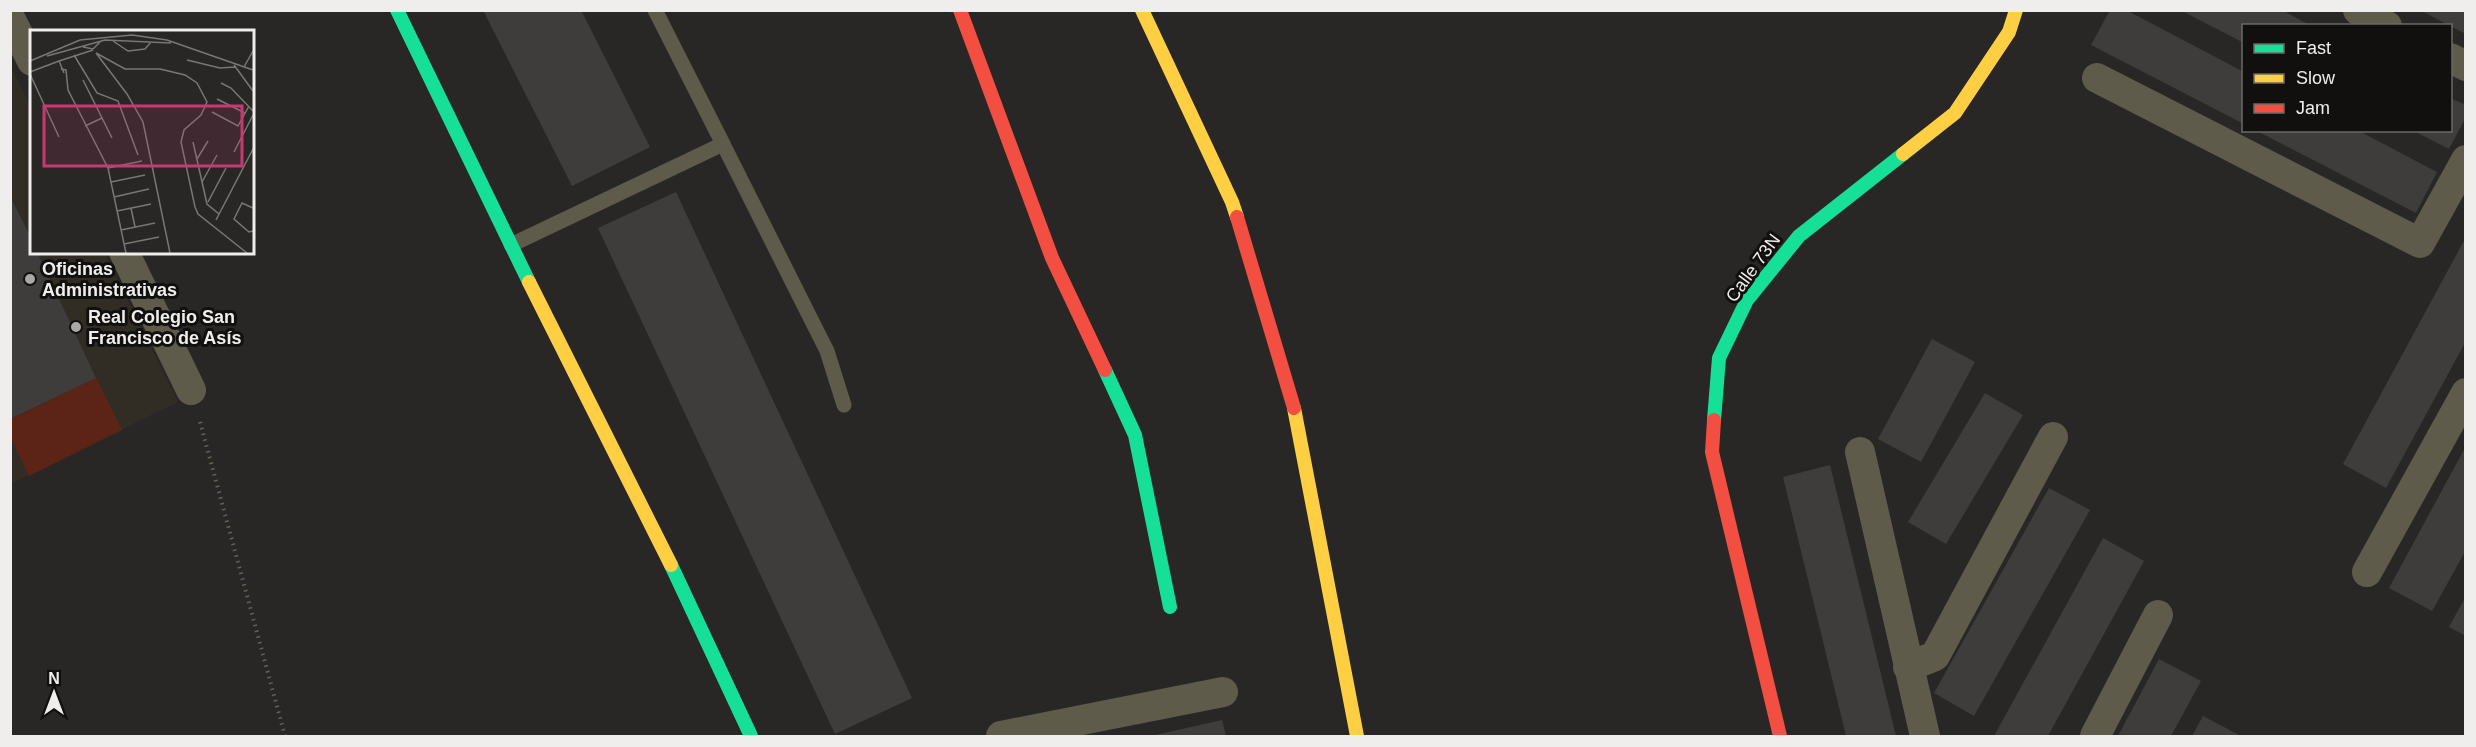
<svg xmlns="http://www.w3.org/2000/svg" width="2476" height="747" font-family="Arial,sans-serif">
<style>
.built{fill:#312c24}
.green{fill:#5c2417}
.building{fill:#3e3d3c}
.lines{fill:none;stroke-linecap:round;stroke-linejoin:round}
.path{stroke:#636155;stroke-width:4;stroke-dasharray:1.5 4.5;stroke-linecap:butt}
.lane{stroke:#5e5b4b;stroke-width:15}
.street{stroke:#5e5b4b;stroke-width:30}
.fast{stroke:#16e098;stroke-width:14}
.slow{stroke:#ffcf43;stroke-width:14}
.jam{stroke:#f24e42;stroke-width:14}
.poi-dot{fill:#a9a8a6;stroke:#11100f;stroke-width:2}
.labels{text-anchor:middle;stroke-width:6;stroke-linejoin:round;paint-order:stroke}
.street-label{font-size:18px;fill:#efeeec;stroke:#11100f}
.poi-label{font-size:18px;font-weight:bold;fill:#efeeec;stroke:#11100f;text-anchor:start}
.inset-road{fill:none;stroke:#787775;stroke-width:1.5}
.view{fill:#c93871;fill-opacity:0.15;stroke:#c93871;stroke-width:3}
.inset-edge{fill:none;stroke:#efeeec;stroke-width:3}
</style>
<rect width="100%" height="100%" fill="#282725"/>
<path class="built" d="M10,65L31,107L32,252H104L178,402L11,484Z"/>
<path class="green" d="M96,378L122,430L29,476L11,438V419Z"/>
<path class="building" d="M483,10H581L650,147L572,186Z
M2110,10H2126L2244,72V124L2091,45Z
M2180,10H2282L2311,26H2244V43Z
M2420,10H2466V34L2450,26Z
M2450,98L2466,105V117L2449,149L2412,130H2450Z
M2255,130H2357L2437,172L2416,213Z
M676,192L912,698L835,734L598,228Z
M10,196L32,240V252H37L96,378L10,419Z
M2466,237V341L2386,488L2343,464Z
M1932,339L1975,362L1921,462L1878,439Z
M1985,393L2023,415L1946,544L1908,522Z
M2466,446V550L2432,611L2389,588Z
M1830,465L1896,736H1846L1783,477Z
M2049,488L2090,510L1974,716L1934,693Z
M2103,538L2144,561L2048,736H1994Z
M2466,596V636L2449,627Z
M2159,659L2201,681L2171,736H2118Z
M2203,716L2241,736H2192Z
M1222,720L1226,736H1151Z"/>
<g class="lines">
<path class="path" d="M200,422L285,736"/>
<path class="lane" d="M655,10L723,144
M511,245L723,144L827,351L844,405"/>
<path class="street" d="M2358,10L2387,26
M10,18L32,61
M2450,58L2466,66
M2097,78L2420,243L2466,160
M124,252L191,390
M1860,452L1925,736
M2367,572L2466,393
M1908,667L1935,656L2053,437
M1001,736L1223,692
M2095,736L2158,615"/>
<path class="fast" d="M397,10L529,282
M1105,370L1135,435L1170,607
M1714,420L1719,358L1747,300L1799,236L1903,154
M671,565L751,736"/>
<path class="slow" d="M1142,10L1232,202L1237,217
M1903,154L1955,113L2009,32L2016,10
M529,282L671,565
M1294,408L1357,736"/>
<path class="jam" d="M960,10L1052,258L1105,370
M1237,217L1294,408
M1714,420L1712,452L1780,736"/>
</g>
<g class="poi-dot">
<circle cx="30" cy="279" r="6"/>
<circle cx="76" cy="327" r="6"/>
</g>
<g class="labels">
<g class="street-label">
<text transform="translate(1753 268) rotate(-54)" y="6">Calle 73N</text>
</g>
<g class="poi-label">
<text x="42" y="275">Oficinas<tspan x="42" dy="21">Administrativas</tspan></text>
<text x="88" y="323">Real Colegio San<tspan x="88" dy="21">Francisco de Asís</tspan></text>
</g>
</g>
<g transform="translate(30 30)">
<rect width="224" height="224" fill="#282725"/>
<path class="inset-road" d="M83,11L98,21L115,19L121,12M53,17L63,19L70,12M66,23L95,39H130L155,45L167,53L177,72L171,85L154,100L151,112L165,177L168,184L217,223M66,23L97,64L113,92L140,223M44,25L67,63L88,71L108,125M17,26L75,10L141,13M157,30L190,38L205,37M0,31L50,10L102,5L137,10L223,40M204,35L223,61M214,37L223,21M31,39L36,40L38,60L78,138L96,223M0,42L29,31M34,43L29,31L63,20M0,44L29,107M53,50L72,88M191,53L201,58L223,81M187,69L215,83M182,82L208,96L219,76M55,96L72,88L82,108M163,112L177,174L189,184M204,122L223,85M167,129L178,111M78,138L112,131M81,152L115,145M172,152L187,125M84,167L119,159M178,172L196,138M101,178L105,197M223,178L212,173L204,189L219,202L223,201M87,181L121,174M186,190L223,119M91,200L125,193M94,214L129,207"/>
<path class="view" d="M14,76H212V136H14Z"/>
<rect width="224" height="224" class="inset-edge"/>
</g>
<rect width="2476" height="747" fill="none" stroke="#efeeec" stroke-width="24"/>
<rect x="2242" y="24" width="210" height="108" fill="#11100f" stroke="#6a6967" stroke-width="1.5"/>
<rect x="2254" y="44" width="30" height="9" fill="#16e098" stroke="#6a6967" stroke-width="1.5"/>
<text x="2296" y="54" font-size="18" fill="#efeeec">Fast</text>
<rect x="2254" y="74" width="30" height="9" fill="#ffcf43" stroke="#6a6967" stroke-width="1.5"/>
<text x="2296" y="84" font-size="18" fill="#efeeec">Slow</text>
<rect x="2254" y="104" width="30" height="9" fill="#f24e42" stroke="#6a6967" stroke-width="1.5"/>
<text x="2296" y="114" font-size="18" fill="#efeeec">Jam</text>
<g transform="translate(54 693)" stroke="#11100f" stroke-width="4.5" paint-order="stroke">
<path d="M0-4.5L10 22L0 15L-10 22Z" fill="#efeeec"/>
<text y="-9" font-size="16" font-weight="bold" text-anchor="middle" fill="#efeeec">N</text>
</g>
</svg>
